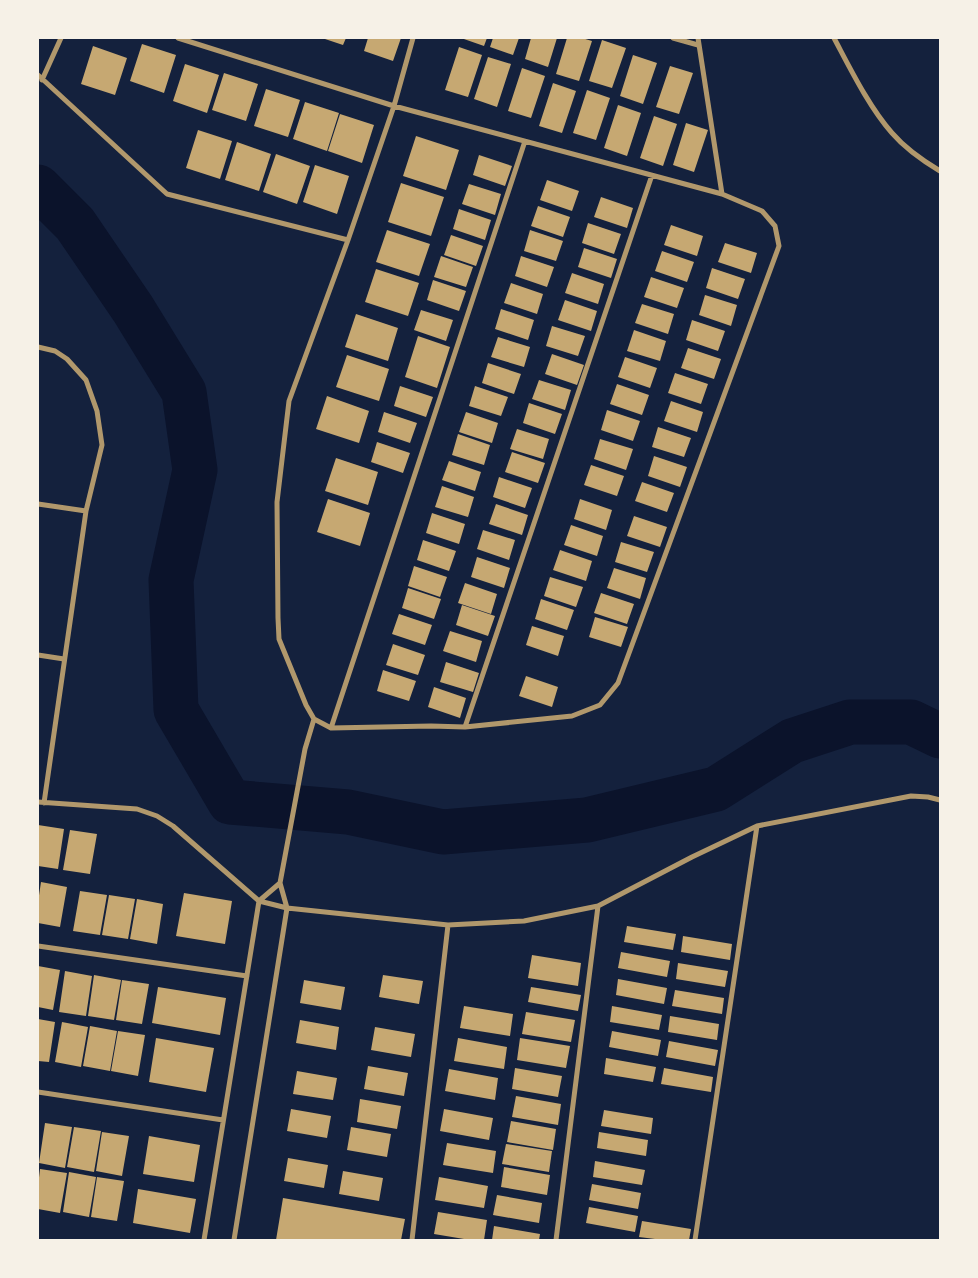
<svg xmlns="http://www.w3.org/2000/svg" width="978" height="1278" font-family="Jost,sans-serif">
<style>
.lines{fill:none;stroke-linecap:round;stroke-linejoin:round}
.river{stroke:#0b132b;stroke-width:45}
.building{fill:#c6a872}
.minor{stroke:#b1986c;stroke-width:5}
</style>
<rect width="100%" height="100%" fill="#14213d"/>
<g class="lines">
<path class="river" d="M38,187L75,224L133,309L184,392L195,470L171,580L176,710L230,802L348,812L443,832L587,820L716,789L792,741L850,722H911L940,736"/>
</g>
<path class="building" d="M322,38H346L343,45Z
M368,38H401L393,61L364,51Z
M461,38H487L484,46Z
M493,38H519L513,55L490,47Z
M531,38H557L548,67L525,59Z
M567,38H582L592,41L579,81L556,74Z
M602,40L626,48L612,88L589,81Z
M142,44L176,55L164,93L130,81Z
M93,46L127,58L115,95L81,84Z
M459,47L482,55L468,97L445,90Z
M633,55L657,63L643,104L620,96Z
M488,57L511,64L497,107L474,99Z
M185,64L219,75L207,113L173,101Z
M670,66L693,73L679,114L656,107Z
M522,68L545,76L531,118L508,111Z
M224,73L258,84L246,121L212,110Z
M553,83L576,91L562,133L539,126Z
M266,89L300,100L288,137L254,126Z
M587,90L610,98L596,140L573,133Z
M305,102L339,113L327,151L293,139Z
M618,105L641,113L627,156L604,148Z
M340,114L374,125L362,163L328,151Z
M654,116L677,124L663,166L640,158Z
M686,123L708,130L694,172L673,165Z
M198,130L232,141L220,179L186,168Z
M416,136L459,150L446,190L403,176Z
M237,142L271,154L259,191L225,180Z
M276,154L310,166L297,204L263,192Z
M479,155L512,166L505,186L473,175Z
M315,165L349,176L337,214L303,202Z
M547,180L579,191L572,211L540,200Z
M401,183L444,197L431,236L388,222Z
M469,184L501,194L495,215L462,204Z
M601,197L633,208L627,228L594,217Z
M538,206L570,217L563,237L531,226Z
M459,209L491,220L485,240L453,229Z
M588,223L621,234L614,254L582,243Z
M671,225L703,236L697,256L664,245Z
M387,230L430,244L419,276L376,262Z
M530,230L563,241L556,261L524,251Z
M451,235L483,246L476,266L444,255Z
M725,243L757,253L751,273L718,262Z
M584,248L617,259L611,278L578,267Z
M662,251L694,262L687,282L655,271Z
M441,256L473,267L466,287L434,277Z
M521,256L554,267L547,287L515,276Z
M712,268L745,279L738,299L706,288Z
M376,269L419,283L408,316L365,302Z
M572,273L604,284L598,304L565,293Z
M651,277L684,288L677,308L644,297Z
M433,280L466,291L459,311L427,300Z
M511,283L543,294L537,314L504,303Z
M705,295L737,305L731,326L699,315Z
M565,300L597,311L591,331L558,320Z
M642,304L674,314L668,334L635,323Z
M501,309L534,320L528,340L495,329Z
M421,310L453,320L446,341L414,330Z
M356,314L398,328L388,361L345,347Z
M692,320L725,331L718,351L686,340Z
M552,326L585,336L578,356L546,346Z
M634,330L666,341L660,361L627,351Z
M418,336L450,347L437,388L405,377Z
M498,337L530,347L524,367L491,357Z
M688,348L721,359L714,379L681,368Z
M552,354L584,365L577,385L545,374Z
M347,355L389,369L379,401L336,387Z
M625,357L657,368L650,388L618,377Z
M488,363L521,374L514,394L482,383Z
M675,373L708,384L701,404L668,393Z
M539,380L571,390L565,410L532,399Z
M617,384L649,395L642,415L610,404Z
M400,386L433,397L426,417L394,406Z
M475,386L508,397L501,416L469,406Z
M327,396L369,411L359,443L316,429Z
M671,401L703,412L697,432L664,421Z
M529,403L562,414L555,434L523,423Z
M607,410L640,421L633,441L601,430Z
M384,412L417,423L410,443L378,432Z
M466,412L498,423L492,443L459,432Z
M658,427L691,438L684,457L652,447Z
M517,429L549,439L543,459L510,449Z
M458,434L490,445L484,465L452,455Z
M600,439L633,449L626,470L594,459Z
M377,442L410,453L403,473L371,462Z
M512,452L545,463L538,483L505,472Z
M654,456L687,467L680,487L648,476Z
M336,458L378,472L368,505L325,491Z
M449,461L481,472L475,491L442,480Z
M591,465L624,476L617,496L584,485Z
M499,477L532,488L525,508L493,497Z
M642,482L674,493L667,512L635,501Z
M442,486L474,497L468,517L435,507Z
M328,499L370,513L360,546L317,532Z
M580,499L612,510L606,530L574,519Z
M496,504L528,515L522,535L489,524Z
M432,513L465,524L459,544L426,533Z
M634,516L667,527L660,547L627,536Z
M571,525L603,536L597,556L564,545Z
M483,530L515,540L509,560L477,549Z
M423,540L456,551L449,571L417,560Z
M621,542L654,552L647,572L615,562Z
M560,550L592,561L586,581L553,570Z
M477,557L510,568L504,588L471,577Z
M414,566L447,577L440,597L408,586Z
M614,568L646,578L640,599L607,588Z
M550,577L583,587L576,607L544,596Z
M465,583L497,594L491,614L458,603Z
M408,588L441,599L434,619L402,608Z
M601,593L634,604L627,624L594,613Z
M541,599L574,610L567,630L535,619Z
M462,605L495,616L488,636L456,625Z
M399,614L432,625L425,645L392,634Z
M595,617L628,627L621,647L589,637Z
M532,626L564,636L558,656L526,645Z
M450,631L482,641L476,662L443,651Z
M393,644L425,655L418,675L386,665Z
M446,662L479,673L473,692L440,682Z
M383,670L416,681L409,701L377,691Z
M526,676L558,687L552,707L519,696Z
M434,687L466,698L460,718L428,707Z
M38,825L64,829L58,869L38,866Z
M70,830L97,834L90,874L63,870Z
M41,882L67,887L60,927L38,923V902Z
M80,891L107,895L100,935L73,931Z
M184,893L232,901L225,944L176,936Z
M109,895L135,899L128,939L102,935Z
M137,899L163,904L157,944L130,939Z
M627,926L676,934L673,950L624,942Z
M683,936L732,944L730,960L681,952Z
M621,952L670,961L667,977L618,968Z
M532,955L581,963L578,986L528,978Z
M678,963L728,971L725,987L676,979Z
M38,966L60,970L53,1010L38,1007Z
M65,971L92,976L86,1016L59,1012Z
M94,975L121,980L114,1020L88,1016Z
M383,975L423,981L419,1004L379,997Z
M618,979L667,988L664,1004L616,995Z
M122,980L149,984L142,1024L116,1020Z
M304,980L345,987L341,1010L300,1003Z
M158,987L226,998L220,1035L152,1023Z
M531,987L581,995L578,1011L528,1002Z
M675,990L724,998L722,1014L672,1006Z
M464,1006L513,1014L510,1036L460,1028Z
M612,1006L662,1015L659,1030L610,1022Z
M526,1012L575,1020L571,1042L522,1034Z
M670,1016L719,1024L717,1040L668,1032Z
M38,1019L55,1022L49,1062L38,1061Z
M300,1020L339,1027L336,1050L296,1043Z
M62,1022L88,1027L81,1067L55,1062Z
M90,1026L117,1031L110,1071L83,1066Z
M375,1027L415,1034L411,1057L371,1050Z
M118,1031L145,1035L138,1076L111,1071Z
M612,1031L661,1040L658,1056L609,1047Z
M156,1038L214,1048L206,1092L149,1082Z
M458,1038L507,1047L504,1069L454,1061Z
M520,1038L570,1046L566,1068L517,1060Z
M669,1041L718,1050L715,1066L666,1057Z
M606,1058L656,1067L653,1082L604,1074Z
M368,1066L408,1073L404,1096L364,1089Z
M515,1068L562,1076L558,1097L512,1089Z
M664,1068L713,1077L711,1092L661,1084Z
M449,1069L498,1078L495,1100L445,1091Z
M297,1071L337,1078L333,1100L293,1094Z
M516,1096L561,1104L558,1125L512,1117Z
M360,1099L401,1106L397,1129L357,1122Z
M291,1109L331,1116L327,1138L287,1131Z
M444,1109L493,1118L489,1140L440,1131Z
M604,1110L653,1118L651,1134L601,1126Z
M511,1121L556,1129L553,1150L507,1142Z
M45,1123L72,1127L65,1168L39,1163Z
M74,1127L101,1131L94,1172L67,1167Z
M351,1127L391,1134L387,1157L347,1150Z
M102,1132L129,1136L122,1176L96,1171Z
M599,1132L648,1140L646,1156L597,1148Z
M149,1136L200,1145L194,1182L143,1174Z
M447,1143L496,1151L493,1173L443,1165Z
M506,1144L552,1151L549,1172L502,1164Z
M288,1158L328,1165L324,1188L284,1181Z
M595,1161L645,1170L642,1185L593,1177Z
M504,1167L550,1175L547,1195L501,1187Z
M40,1169L67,1173L60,1213L38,1209V1186Z
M343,1171L383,1178L379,1201L339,1194Z
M69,1172L96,1177L89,1217L63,1212Z
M97,1177L124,1181L117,1221L91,1217Z
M439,1177L488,1186L484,1208L435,1200Z
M592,1184L641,1193L638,1209L589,1200Z
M138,1189L196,1199L190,1233L133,1223Z
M497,1195L542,1203L539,1223L493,1215Z
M283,1198L405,1219L401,1240H276Z
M589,1207L638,1216L635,1232L586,1223Z
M438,1212L487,1220L484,1240H470L434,1234Z
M642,1221L691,1229L689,1240H663L639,1237Z
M494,1226L540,1234L539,1240H492Z"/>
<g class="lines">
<path class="minor" d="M178,38L394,106L722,194
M413,38L394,106L348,240L289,401L277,502L278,618L279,639L306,705L314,719L331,728L431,726L465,727L572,716L600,705L618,683L779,246L775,226L762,211L722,194L698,38
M673,38L698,45
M834,38C850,68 869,107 892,133C904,147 925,162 940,171
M38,75L167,194L348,240
M42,80L61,38
M38,347L55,351L67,359L86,380L97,411L102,445L86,511L44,803
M38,504L86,511
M38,655L64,659
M465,727L652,175
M331,728L525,141
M38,802L137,809L157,816L173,826L259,901L287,908L448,925L524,921L598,906L692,857L757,826L911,796L928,797L940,800
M280,883L305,749L314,719
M38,946L247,976
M38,1092L223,1120
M204,1240L259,901L280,883L287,908L234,1240
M412,1240L448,925
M556,1240L598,906
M695,1240L757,826"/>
</g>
<rect width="978" height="1278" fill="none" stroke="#f6f1e7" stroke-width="78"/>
</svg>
